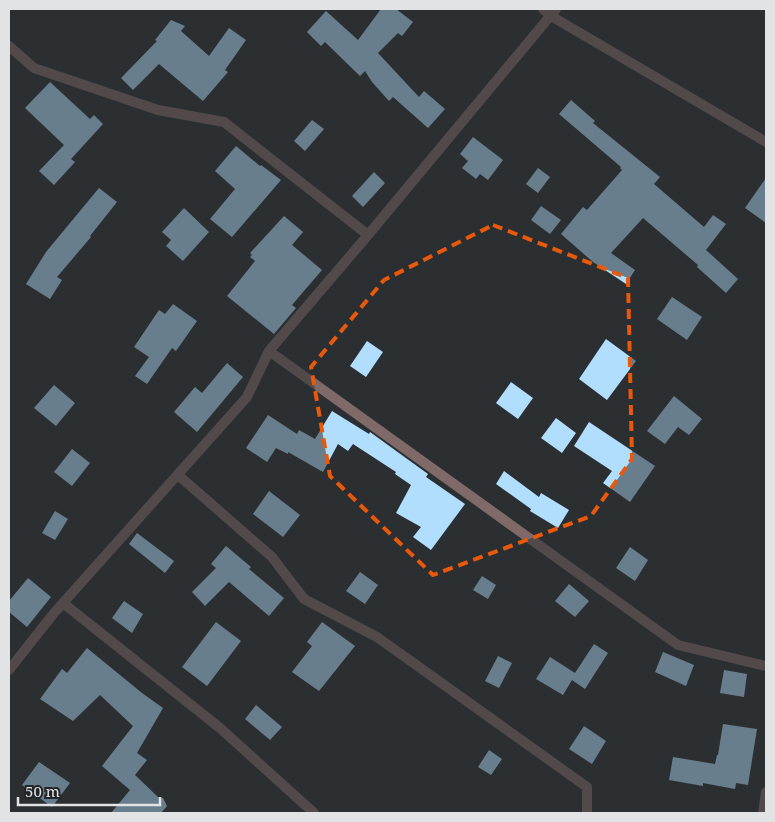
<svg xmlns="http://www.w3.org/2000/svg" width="775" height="822" font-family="'Noto Serif',serif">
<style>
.building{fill:#b2defd}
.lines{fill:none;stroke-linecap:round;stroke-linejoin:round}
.street{stroke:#7f6969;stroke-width:10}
.marked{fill:none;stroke:#e8590c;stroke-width:4;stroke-dasharray:10 6;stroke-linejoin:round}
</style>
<rect width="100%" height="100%" fill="#2c2f32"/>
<path class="building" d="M381,9H396L413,22L402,36L398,33L378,53L419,97L424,91L445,109L428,128L393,97L389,101L372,82L365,71L360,76L325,42L321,46L307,32L326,11L358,40Z
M171,20L185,26L181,31L209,56L229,28L246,40L225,70L228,72L203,101L159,64L133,90L121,78L157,41L155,40Z
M50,82L90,119L94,115L103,124L71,159L75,162L54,185L39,171L64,145L25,108Z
M571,100L595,121L593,123L660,177L654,184L704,227L713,215L726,224L706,250L738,279L726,293L697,267L698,265L643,218L611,253L635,270L626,284L593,262L561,234L583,207L587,210L622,170L620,168L621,167L559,114Z
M312,120L324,129L305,151L294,141Z
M473,137L503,160L488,180L480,174L476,179L462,168L468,161L460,154Z
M236,146L260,166L261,165L281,180L232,237L210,219L235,189L215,171Z
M538,168L550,177L538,193L526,184Z
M374,172L385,183L363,207L352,196Z
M766,178V223L745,208Z
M99,188L117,202L90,236L91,237L57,277L62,280L50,299L26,284L46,252Z
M541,206L561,220L550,234L531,220Z
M184,208L209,232L183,261L166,246L171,240L162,232Z
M284,216L303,232L292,245L322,270L292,305L296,308L274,334L227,296L255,261L250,257L252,255L250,253Z
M672,297L702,317L687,340L657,319Z
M173,304L197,321L176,351L172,348L147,384L135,376L149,357L134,347L159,310L165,314Z
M606,339L636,361L607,400L579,379Z
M367,341L383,352L366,377L350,366Z
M227,363L243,377L197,432L174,412L195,387L202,393Z
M511,382L533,398L518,419L496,403Z
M54,385L75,403L56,426L34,408Z
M674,396L702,419L689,435L678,427L665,444L647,431Z
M332,411L369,434L370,432L428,474L426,477L465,504L431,550L413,537L421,527L396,513L411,485L395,474L396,472L353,444L348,451L338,444L323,472L288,452V454L276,448L267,462L246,448L268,415L297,434L299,430L315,439Z
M556,418L576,433L562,453L541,438Z
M589,422L655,466L630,502L603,483L612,471L574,446Z
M72,449L90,463L72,486L54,472Z
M504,471L539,497L541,493L569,510L558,528L530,511L531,509L496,484Z
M269,491L300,515L283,537L253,514Z
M55,511L68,519L55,540L42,533Z
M137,533L174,561L165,573L129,544Z
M226,546L251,567L249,569L284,598L269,616L229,582L205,606L192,592L216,568L211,564Z
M630,547L648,560L635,581L616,568Z
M360,572L378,585L365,604L346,591Z
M482,576L496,585L488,599L473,590Z
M28,578L51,597L27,627L9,612V601Z
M569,584L589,601L575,617L555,601Z
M124,601L143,614L132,633L112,618Z
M216,622L241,641L207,686L182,667Z
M322,622L355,646L319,691L292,672L312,646L307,642Z
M594,644L608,653L585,689L572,680L563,695L536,679L550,657L575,673Z
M87,648L142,693L163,708L137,753L147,760L135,775L158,797L163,798L167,806L161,813H111L130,790L102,766L133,726L100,695L73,721L40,699L62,669L67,673Z
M663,652L694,665L686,686L655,672Z
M498,656L512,663L499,688L485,681Z
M724,670L747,674L744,697L720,693Z
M256,705L282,727L270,740L245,719Z
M723,724L757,729L748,785L736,783L735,789L703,783V786L669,780L673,757L715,764L717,755H718Z
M584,726L606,741L592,764L569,749Z
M489,750L502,759L491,775L478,767Z
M39,762L70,783L52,807L22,785Z"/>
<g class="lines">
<path class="street" d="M543,9L551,16L766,142
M9,46L34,68L158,110L224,122L368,235
M269,351L678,645L766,666
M178,475L272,557L304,599L377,637L587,787V813
M63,603L220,728L314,813
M9,670L54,613L247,397L269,351L368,235L556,9
M763,813L766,792"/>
</g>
<path d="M0 0H775V822H0ZM493,225L628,278L632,459L591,516L433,575L330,476L311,367L384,280Z" fill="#2c2f32" fill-opacity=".55" fill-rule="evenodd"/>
<path class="marked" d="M493,225L628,278L632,459L591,516L433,575L330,476L311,367L384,280Z"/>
<rect width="775" height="822" fill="none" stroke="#e1e3e5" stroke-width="20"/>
<path d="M18 797v8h142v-8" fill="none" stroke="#e1e3e5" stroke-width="2.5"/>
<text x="25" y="797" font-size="15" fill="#e1e3e5" stroke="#222528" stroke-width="4" paint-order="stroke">50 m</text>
</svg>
